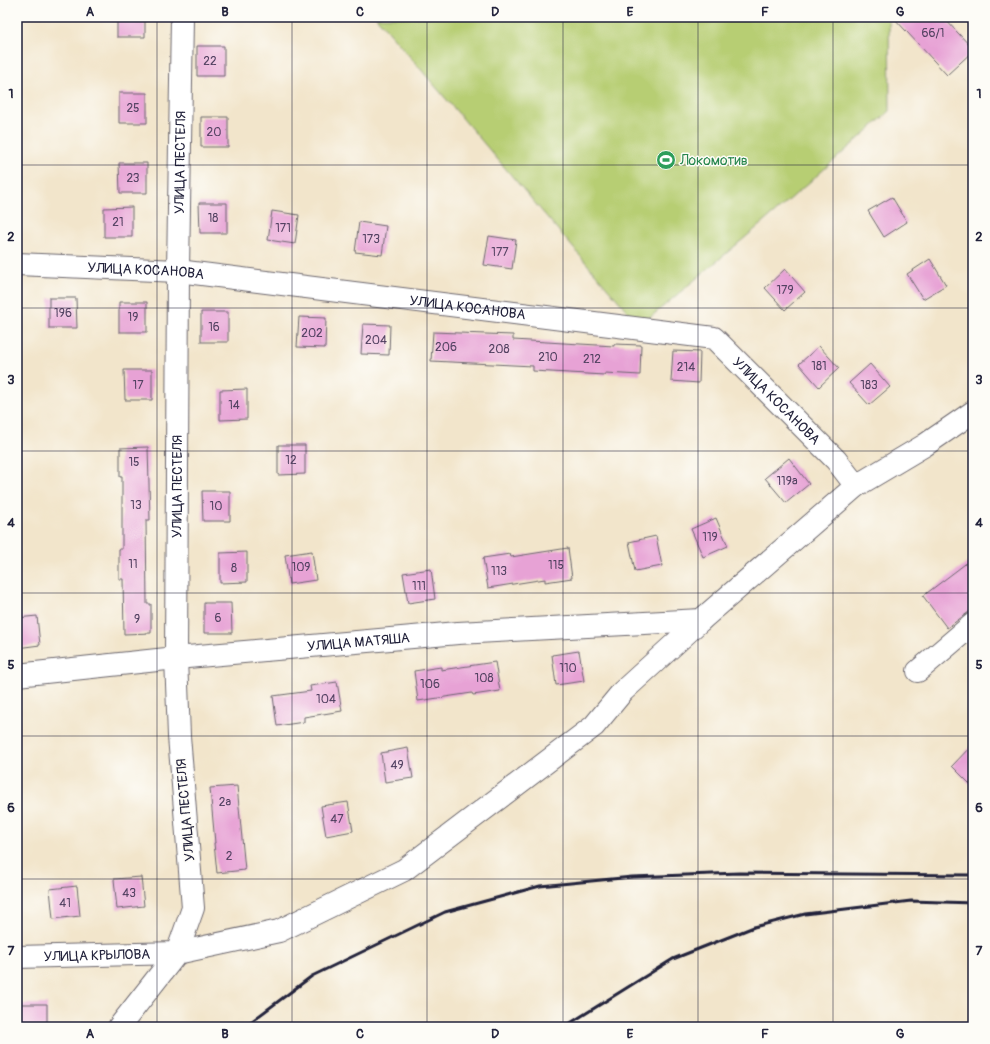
<svg xmlns="http://www.w3.org/2000/svg" width="990" height="1044" font-family="Pangolin,sans-serif">
<style>
.green{fill:#b7ce73;stroke:#6c7857}
.building{fill:#e7a2d5}
.lines{fill:none;stroke-linecap:round;stroke-linejoin:round}
.minor-casing{stroke:#6b666d;stroke-width:24}
.minor{stroke:#fff;stroke-width:22}
.rail{stroke:#22223b;stroke-width:3}
.grid{fill:none;stroke:#22223b;stroke-width:1;stroke-opacity:0.55}
.labels{text-anchor:middle;stroke-width:3;stroke-linejoin:round;paint-order:stroke}
.number-label{font-size:12px;fill:#534262}
.leisure-label{font-size:14px;fill:#27864d;stroke:#fdfcf7;text-anchor:start}
.street-label{font-size:14px;fill:#22223b;stroke:#fdfcf7}
.neatline{fill:none;stroke:#22223b;stroke-width:1.5}
.grid-label{font-size:13px;text-anchor:middle;font-weight:bold;fill:#22223b}
</style>
<rect width="100%" height="100%" fill="#fdfcf7"/>
<filter id="ink" filterUnits="userSpaceOnUse"><feTurbulence type="fractalNoise" baseFrequency=".025" numOctaves="2"/><feDisplacementMap in="SourceGraphic" scale="8" xChannelSelector="R" yChannelSelector="G"/><feConvolveMatrix kernelMatrix="1 2 1 2 8 2 1 2 1" color-interpolation-filters="sRGB"/></filter>
<filter id="wash" filterUnits="userSpaceOnUse"><feTurbulence type="fractalNoise" baseFrequency=".012" numOctaves="4" result="noise"/><feDisplacementMap in="SourceGraphic" scale="16" xChannelSelector="R" yChannelSelector="G"/><feGaussianBlur stdDeviation="0.9" result="paint"/><feColorMatrix in="noise" values="0 0 0 0 0 0 0 0 0 0 0 0 0 0 0 0 0 1.4 0 .05"/><feComposite in="paint" operator="in"/></filter>
<g filter="url(#wash)">
<rect width="100%" height="100%" fill="#f2e5cb"/>
<path class="green" d="M376,17H889L890,111L779,209L640,326Z"/>
<g id="blocks">
<path class="building" d="M117,17H145V37H117Z
M893,17H943L973,49V51L947,75Z
M197,46H224V76H197Z
M119,93H147V123H119Z
M201,117H228V147H201Z
M119,163H147V193H120Z
M892,197L907,222L884,237L868,211Z
M199,203H227V233H200Z
M132,207V237H104V208Z
M272,211L299,215L295,244L268,240Z
M359,222L386,226L382,255L355,252Z
M489,236L516,240L512,269L484,265Z
M930,259L946,285L923,299L907,274Z
M785,269L805,292L785,310L765,288Z
M49,298H76L77,328H49Z
M119,302H147V332H119Z
M201,312H228V342H201Z
M299,317L326,318L325,348L297,347Z
M363,324L390,325L389,355L361,354Z
M433,332L513,335V340L614,346V344L641,345L640,375L605,373V375L533,371V366L431,361Z
M819,346L839,368L819,387L799,364Z
M673,351L700,352L699,383L671,381Z
M870,364L890,387L869,405L849,383Z
M124,370H152V400H125Z
M247,389V419L220,420V390Z
M278,445H305V474L278,475Z
M148,447L150,520H146L147,604H151V633L124,634L123,579H119V549H122V477H120V448Z
M789,458L809,484L786,503L765,478Z
M202,491H230V521H203Z
M716,518L728,546L703,557L691,529Z
M656,536L662,566L635,571L629,542Z
M568,548L572,578L545,582V579L488,588L483,558L510,554L511,557Z
M312,551L316,580L289,584L285,555Z
M247,552V582L220,583V553Z
M973,558V609L947,628L923,596Z
M431,569L435,599L408,603L403,573Z
M204,603H231L232,633H204Z
M37,616L40,645L17,648V618Z
M579,651L584,681L556,685L552,655Z
M495,662L500,691L473,695L472,693L418,701L414,671L441,667V670Z
M337,682L342,711L304,717V722L277,726L273,696L311,691L310,686Z
M973,744V787L952,766Z
M408,748L413,778L385,782L381,753Z
M237,786L245,870L217,873L214,843H215L210,788Z
M348,802L353,831L326,836L321,806Z
M141,877L144,906L117,909L114,879Z
M77,886L80,916L53,919L50,889Z
M20,1004H47V1027H20Z"/>
</g>
</g>
<g filter="url(#ink)">
<use href="#blocks" fill-opacity="0" stroke="#6b666d" stroke-width="1"/>
<g class="lines">
<defs>
<g id="minor">
<path id="s1" d="M17,264L178,271L714,338L836,460L856,486"/>
<path d="M918,671L973,624"/>
<path id="s2" d="M17,675L176,658L458,633L701,620"/>
<path id="s3" d="M17,957L177,953L279,931L404,870L594,726L623,691L701,620L856,486L925,445L973,412"/>
<path id="s4" d="M119,1027L177,953L193,908L179,736L176,658L178,271L182,17"/>
</g>
</defs>
<use href="#minor" class="minor-casing"/>
<use href="#minor" class="minor"/>
<path class="rail" d="M244,1027L312,976L445,912L540,886L632,877L739,873L973,875
M564,1027L673,959L754,927L805,914L911,901L973,903"/>
</g>
</g>
<path class="grid" d="M157,17V1027M292,17V1027M427,17V1027M563,17V1027M698,17V1027M833,17V1027M17,165H973M17,308H973M17,451H973M17,593H973M17,736H973M17,879H973"/>
<defs>
<symbol id="stadium-disc" viewBox="-11 -11 22 22"><circle r="9.5" fill="#2e9e5b" stroke="#fdfcf7"/><path d="M0-5a6.5 5 0 1 0 0 10a6.5 5 0 1 0 0-10ZM-3.5-1.8h7v3.6h-7Z" fill="#fff"/></symbol>
</defs>
<g fill-rule="evenodd">
<use href="#stadium-disc" x="655" y="149" width="22" height="22"/>
</g>
<g class="labels">
<g class="number-label">
<text x="933" y="37">66/1</text>
<text x="210" y="65">22</text>
<text x="133" y="112">25</text>
<text x="214" y="136">20</text>
<text x="133" y="182">23</text>
<text x="213" y="222">18</text>
<text x="118" y="226">21</text>
<text x="283" y="232">171</text>
<text x="371" y="243">173</text>
<text x="500" y="256">177</text>
<text x="785" y="294">179</text>
<text x="63" y="317">196</text>
<text x="133" y="321">19</text>
<text x="214" y="331">16</text>
<text x="312" y="337">202</text>
<text x="376" y="344">204</text>
<text x="446" y="351">206</text>
<text x="499" y="353">208</text>
<text x="548" y="361">210</text>
<text x="592" y="363">212</text>
<text x="819" y="370">181</text>
<text x="686" y="371">214</text>
<text x="138" y="389">17</text>
<text x="869" y="389">183</text>
<text x="234" y="409">14</text>
<text x="291" y="464">12</text>
<text x="134" y="466">15</text>
<text x="787" y="485">119а</text>
<text x="136" y="509">13</text>
<text x="216" y="510">10</text>
<text x="710" y="541">119</text>
<text x="133" y="568">11</text>
<text x="556" y="569">115</text>
<text x="301" y="571">109</text>
<text x="234" y="572">8</text>
<text x="499" y="575">113</text>
<text x="419" y="590">111</text>
<text x="218" y="622">6</text>
<text x="137" y="623">9</text>
<text x="568" y="672">110</text>
<text x="484" y="682">108</text>
<text x="430" y="688">106</text>
<text x="326" y="703">104</text>
<text x="397" y="769">49</text>
<text x="225" y="806">2а</text>
<text x="337" y="823">47</text>
<text x="229" y="860">2</text>
<text x="129" y="897">43</text>
<text x="65" y="907">41</text>
</g>
<g class="leisure-label">
<text x="680" y="165">Локомотив</text>
</g>
<g class="street-label">
<text dy="5" stroke="none"><textPath href="#s4" startOffset="888">УЛИЦА ПЕСТЕЛЯ</textPath></text>
<text dy="5" stroke="none"><textPath href="#s1" startOffset="129">УЛИЦА КОСАНОВА</textPath></text>
<text dy="5" stroke="none"><textPath href="#s1" startOffset="453">УЛИЦА КОСАНОВА</textPath></text>
<text dy="5" stroke="none"><textPath href="#s1" startOffset="790">УЛИЦА КОСАНОВА</textPath></text>
<text dy="5" stroke="none"><textPath href="#s4" startOffset="564">УЛИЦА ПЕСТЕЛЯ</textPath></text>
<text dy="5" stroke="none"><textPath href="#s2" startOffset="343">УЛИЦА МАТЯША</textPath></text>
<text transform="translate(185 810) rotate(-95)" y="5">УЛИЦА ПЕСТЕЛЯ</text>
<text dy="5" stroke="none"><textPath href="#s3" startOffset="80">УЛИЦА КРЫЛОВА</textPath></text>
</g>
</g>
<rect width="990" height="1044" fill="none" stroke="#fdfcf7" stroke-width="44"/>
<rect x="22" y="22" width="946" height="1000" class="neatline"/>
<g class="grid-label">
<text x="90" y="16">A</text>
<text x="225" y="16">B</text>
<text x="360" y="16">C</text>
<text x="495" y="16">D</text>
<text x="630" y="16">E</text>
<text x="765" y="16">F</text>
<text x="900" y="16">G</text>
<text x="11" y="98">1</text>
<text x="979" y="98">1</text>
<text x="11" y="241">2</text>
<text x="979" y="241">2</text>
<text x="11" y="384">3</text>
<text x="979" y="384">3</text>
<text x="11" y="527">4</text>
<text x="979" y="527">4</text>
<text x="11" y="669">5</text>
<text x="979" y="669">5</text>
<text x="11" y="812">6</text>
<text x="979" y="812">6</text>
<text x="11" y="955">7</text>
<text x="979" y="955">7</text>
<text x="90" y="1038">A</text>
<text x="225" y="1038">B</text>
<text x="360" y="1038">C</text>
<text x="495" y="1038">D</text>
<text x="630" y="1038">E</text>
<text x="765" y="1038">F</text>
<text x="900" y="1038">G</text>
</g>
</svg>
